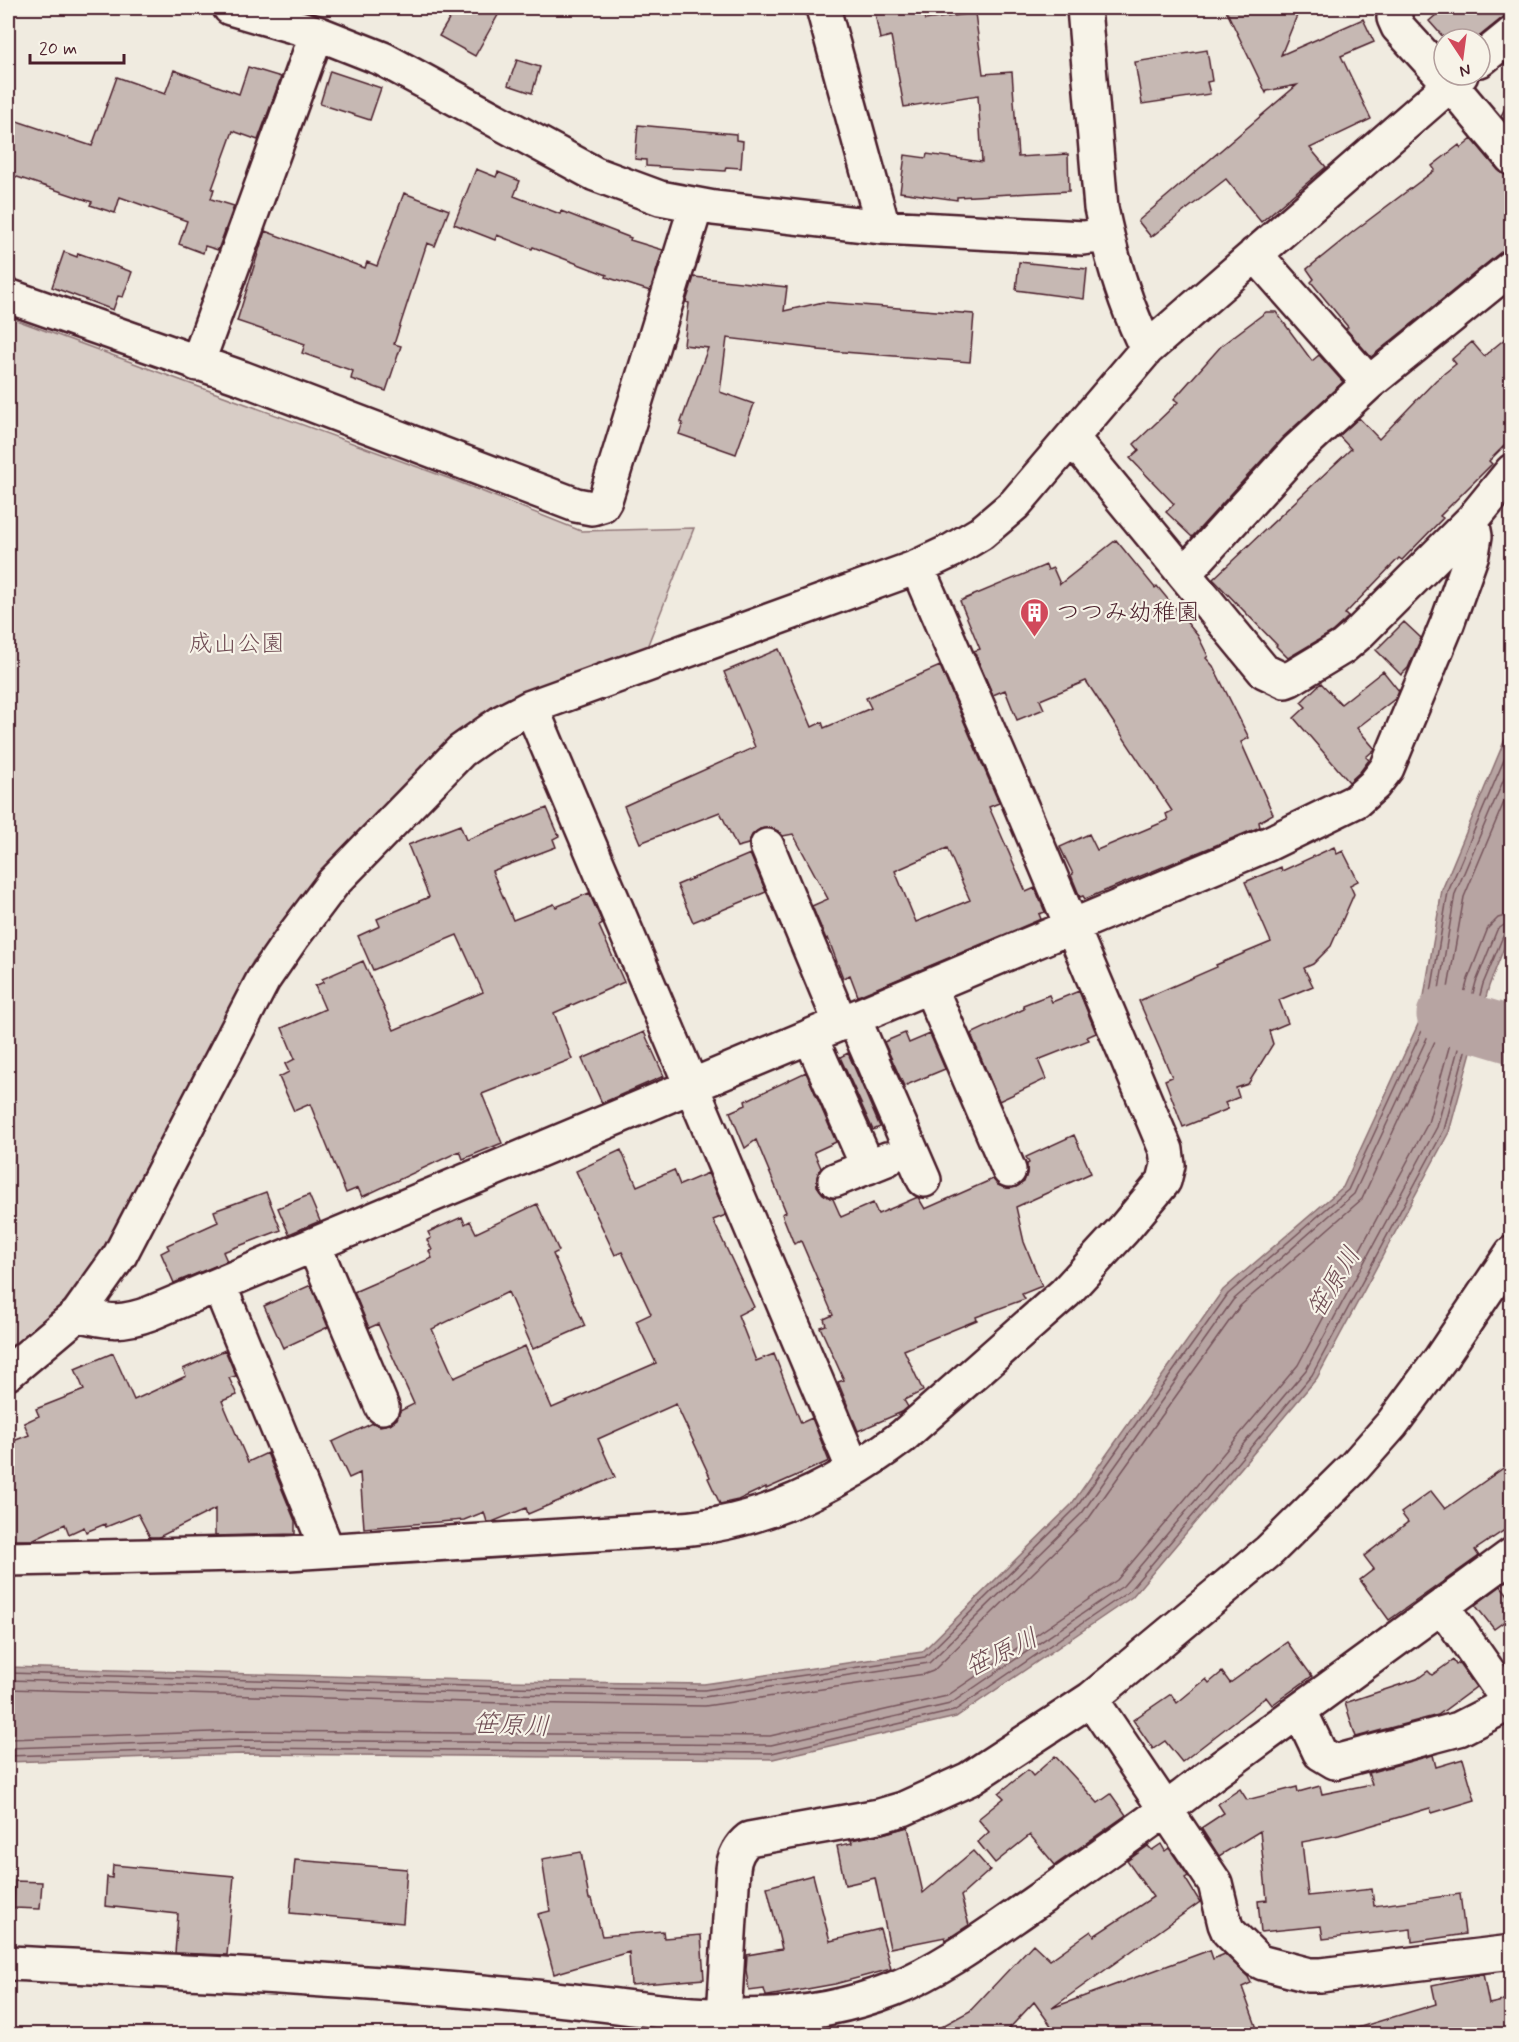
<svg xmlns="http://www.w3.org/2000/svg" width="1519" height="2042" font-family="Mynerve,'Klee One',sans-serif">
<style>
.green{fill:#d8cdc6;stroke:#917678;stroke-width:1.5}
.water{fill:#b7a4a2;stroke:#8b6f72;stroke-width:1.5}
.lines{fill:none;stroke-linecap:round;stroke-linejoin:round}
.shore{stroke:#76545b;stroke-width:1.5}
.river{stroke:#b7a4a2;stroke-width:57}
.building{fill:#c6b8b3;stroke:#4a1f2b;stroke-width:1.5;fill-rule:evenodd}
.minor-casing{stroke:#4a1f2b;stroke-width:38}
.minor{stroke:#f7f3e8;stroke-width:33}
.labels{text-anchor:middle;stroke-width:4.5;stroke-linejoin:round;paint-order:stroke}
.poi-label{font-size:24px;fill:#4a1f2b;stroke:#f7f3e8;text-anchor:start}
.park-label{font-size:24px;fill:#6e4a52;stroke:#f7f3e8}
.water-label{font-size:26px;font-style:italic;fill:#704e55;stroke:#f7f3e8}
</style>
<rect width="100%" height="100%" fill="#f0ebe0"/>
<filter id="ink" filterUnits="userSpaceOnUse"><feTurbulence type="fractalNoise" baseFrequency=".0167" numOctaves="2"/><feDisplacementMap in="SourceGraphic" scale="12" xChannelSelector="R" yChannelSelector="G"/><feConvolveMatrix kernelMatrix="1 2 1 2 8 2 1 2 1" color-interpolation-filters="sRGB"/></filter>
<g filter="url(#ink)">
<path class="green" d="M8,317L456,481L581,531L694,528L647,647L482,713L253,961L116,1232L58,1310L8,1350Z"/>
<path class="water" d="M1511,725V930L1489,986L1449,1132L1317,1378L1132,1597L956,1717L773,1759L241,1754L8,1762V1667L505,1681L704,1684L922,1652L1071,1505L1223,1290L1343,1187L1420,1020L1442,890Z"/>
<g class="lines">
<path class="shore" d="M8,1673L505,1687L704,1690L925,1657L1076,1508L1228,1294L1348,1190L1426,1022L1448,892L1512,741
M8,1680L504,1694L704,1697L929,1663L1082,1513L1233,1300L1354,1194L1433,1025L1455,894L1512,760
M8,1689L504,1703L705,1706L925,1674L933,1671L1089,1518L1240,1306L1362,1199L1441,1028L1464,897L1512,783
M8,1739L241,1731L770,1736L947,1696L1117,1580L1298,1365L1428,1123L1468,979L1488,928L1498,918L1512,914
M8,1748L241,1740L771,1745L950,1704L1123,1586L1306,1370L1437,1127L1476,982L1497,930L1504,925L1512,923
M8,1756L241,1748L772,1753L954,1711L1128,1592L1312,1375L1444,1130L1483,984L1504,934L1512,931"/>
<path class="river" d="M1445,1015L1512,1035"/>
</g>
<path class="building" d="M456,8H502L475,56L439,36Z
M874,8H922L925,20L975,13L983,74L1012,72L1018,157L1068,154L1069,191L957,197V200L900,192L905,155L926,158L927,154L982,162L978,95L904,107L891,36L880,39Z
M1225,8H1300L1281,55L1363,19L1374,42L1341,56L1371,119L1310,148L1326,167L1261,222L1226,179L1151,237L1138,221L1297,85L1267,91L1266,93Z
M1444,8H1512V10L1476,39H1445L1429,21Z
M1207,50L1212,81L1207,82L1210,94L1142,104L1135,62Z
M517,60L540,67L532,93L508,85Z
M248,67L281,77L258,140L233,131L212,189H214L211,199L234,206L218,250L205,246L203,253L179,244L187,221L120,197L115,213L90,205L92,202L8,174V118L92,146L117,77L165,94L174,70L239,94Z
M330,71L381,88L370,120L320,104Z
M1512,95V128L1501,116Z
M638,125L736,134V140L743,141L741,168L726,167L725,171L646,166V160L635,159Z
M1472,139L1498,170L1505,175L1512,176V243L1371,357L1346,329L1348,327L1311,282L1314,279L1307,269L1354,231L1435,170L1432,166L1459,145L1461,148Z
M476,169L496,177L498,172L520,181L514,196L560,214L561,211L631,238L630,240L663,250L650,291L606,277L607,275L533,247L532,249L497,235L495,240L454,224Z
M404,193L449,210L435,246L427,243L394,344L401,346L386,391L351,379L353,371L302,353L305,344L237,321L265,231L365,268L367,262L377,266Z
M64,252L77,257L78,253L132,272L123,297L118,296L113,310L52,287Z
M1019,262L1087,269L1084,299L1016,290Z
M694,277L787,287L784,311L823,302L974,314L970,362L818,350V349L727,338L720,392L754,404L736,454L679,434L683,423L681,422L708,348L684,345L689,303L686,302Z
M1266,312H1276L1312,361L1319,355L1343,382L1282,438L1192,537L1166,512L1174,504L1130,458L1139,450L1134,444L1178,402L1174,399L1222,345Z
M1512,333V438L1489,461L1492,464L1440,516L1443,518L1402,560L1399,558L1345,614L1348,617L1344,621L1332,632L1288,658L1276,646L1277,645L1213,579L1351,449L1339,436L1359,418L1379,439L1436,380L1456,364L1452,359L1472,342L1484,356Z
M1116,540L1155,588L1157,586L1198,636L1208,656L1206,658L1213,666L1249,738L1241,742L1273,814L1259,822L1260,827L1085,899L1083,896L1080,897L1071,875L1073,874L1060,847L1089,834L1097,850L1168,820L1166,814L1172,811L1086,681L1040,700L1044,709L1017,720L1005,690L993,695L974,651L980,649L960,601L1046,565L1048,570L1053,568L1060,584Z
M1404,622L1421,638L1408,668L1401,675L1376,650Z
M779,649L812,727L822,722L824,728L871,708L866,698L940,666L999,803L989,807L1026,892L1035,888L1045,912L1039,914L1041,919L858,996L850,975L843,978L828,938L826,939L812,906L828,899L793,834L783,836L778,831L770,828L760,829L752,835L748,844L737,847L720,812L640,843L624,806L755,747L724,672ZM947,848L970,900L916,922L895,871Z
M1383,671L1399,691L1396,698L1357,728L1375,749L1366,757L1369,760L1360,772L1349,782L1294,718L1306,707L1301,702L1321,683L1341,704Z
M547,808L559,836L553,839L556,847L492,871L513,920L554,904L556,907L589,893L603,924L599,926L624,982L554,1013L572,1059L482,1094L502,1143L463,1159L460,1151L362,1197L358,1188L346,1193L310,1104L294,1111L279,1077L289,1072L285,1064L295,1059L282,1028L325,1009L315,986L324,982L322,979L363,961L394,1030L483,992L457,935L373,970L358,936L380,926L377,919L429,897L408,845L460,825L466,840Z
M1334,847L1337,854L1343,851L1358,881L1350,885L1354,894L1331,946L1313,964L1304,968L1313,986L1279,1000L1288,1023L1269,1031L1273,1044L1248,1084L1236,1088L1239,1097L1225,1103L1228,1109L1183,1127L1165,1080L1172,1077L1139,1001L1217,967L1216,965L1271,942L1245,882L1281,867L1282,871Z
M750,854L766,892L693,922L677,885Z
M1079,991L1096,1033L1087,1037L1089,1040L1038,1060L1046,1079L999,1101L971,1034L1024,1009L1023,1005L1049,995L1052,1002Z
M644,1032L664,1076L602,1103L582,1059Z
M905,1033L909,1043L930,1034L945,1069L904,1086L884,1042Z
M848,1053L880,1127L873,1130L840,1057Z
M806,1072L836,1142L814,1152L821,1168L817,1177V1186L823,1194L833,1199L841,1217L873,1203L878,1214L918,1197L925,1209L993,1179L998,1185L1006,1188L1016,1187L1024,1182L1027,1173V1164L1029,1163L1026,1157L1074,1135L1091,1173L1016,1207L1024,1242L1042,1286L1022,1294L1025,1299L976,1317L977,1320L904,1350L923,1391L904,1400L908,1407L902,1412L858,1431L838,1382L844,1380L820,1327L826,1325L824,1319L833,1315L801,1241L794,1244L782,1214L786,1212L756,1140L745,1148L730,1112L746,1105L745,1101Z
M621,1150L637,1186L674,1170L680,1185L708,1173L726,1215L713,1220L754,1307L738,1315L756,1361L774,1354L801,1423L812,1418L829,1461L766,1489V1487L738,1500L720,1504L708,1478L710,1477L676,1404L598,1439L615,1477L528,1514L526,1508L492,1522H487L484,1512L464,1520L364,1528L360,1473L349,1478L332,1442L373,1423L380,1426L390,1424L397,1419L400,1411L414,1404L378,1324L369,1328L354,1292L432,1258L429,1251L432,1250L427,1240L431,1238L428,1232L462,1217L465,1224L470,1221L476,1233L537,1204L559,1251L553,1254L585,1326L533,1349L508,1292L432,1329L454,1378L525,1346L552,1408L656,1363L636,1321L651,1314L622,1252L615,1255L576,1171Z
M266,1192L281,1230L223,1252L227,1261L174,1283L161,1253L169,1249L167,1245L218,1222L214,1211Z
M309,1195L320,1221L289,1234L278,1208Z
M311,1285L328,1327L283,1348L264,1306Z
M225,1350L236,1376L229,1378L237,1395L222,1401L248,1462L267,1453L295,1521V1534L215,1536V1509L159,1537H150L138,1514L106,1527L105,1524L86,1532L84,1527L69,1534L65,1524L32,1540H8V1443L29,1435L24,1423L39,1416L36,1409L84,1390L75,1369L113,1353L134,1400L186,1376L183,1369Z
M1512,1462V1525L1475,1550L1479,1556L1389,1620L1360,1580L1374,1569L1364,1556L1408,1522L1401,1513L1431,1491L1445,1509Z
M1501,1586L1512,1600V1616L1494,1629L1475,1605Z
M1287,1642L1312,1676L1272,1705L1266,1697L1182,1762L1165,1741L1153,1749L1133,1720L1171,1694L1177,1703L1206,1679L1209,1683L1222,1672L1230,1683Z
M1453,1660L1456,1665L1459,1663L1476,1687L1438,1715L1356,1737L1345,1703L1417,1679L1428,1671L1432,1675Z
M1433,1755L1436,1767L1463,1759L1475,1800L1432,1813L1430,1808L1339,1835L1302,1842L1308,1896L1372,1889L1374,1906L1460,1894L1465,1934L1412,1942L1411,1929L1323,1939L1321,1926L1261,1932L1258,1901L1267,1900L1260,1831L1219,1856L1201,1828L1224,1813L1218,1804L1240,1789L1247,1800L1297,1787L1298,1792L1320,1786L1322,1794L1372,1784L1368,1773Z
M1055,1756L1098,1803L1111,1794L1126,1815L1055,1865L1030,1835L995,1863L978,1842L989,1832L978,1819L1004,1798L999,1793L1028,1770L1033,1776Z
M908,1827L923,1893L973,1851L990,1870L961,1896L969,1925L946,1940L945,1937L890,1948L875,1878L845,1885L837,1846L852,1843L851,1840L882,1834Z
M1161,1844L1165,1851L1169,1848L1188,1876L1185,1878L1200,1902L1052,2008L1210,1950L1213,1959L1225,1954L1248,1977L1251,1983L1242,1987L1259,2034H1057L1034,2002L1004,2034H928L970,2011L1033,1944L1050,1960L1091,1931L1094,1936L1153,1897L1127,1861L1148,1846L1152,1850Z
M581,1852L589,1899H592L602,1936L663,1931L664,1938L701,1935L704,1979L631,1985L629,1952L554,1974L538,1914L550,1911L542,1859Z
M295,1860L407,1869L403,1923L290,1913Z
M113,1865L234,1876L227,1955L175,1953L178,1914L105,1906L107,1877L112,1878Z
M813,1875L830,1941L880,1929L891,1969L835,1984L768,1996H766L764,1989L749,1991L746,1970L747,1955L782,1949L767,1887Z
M15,1881L42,1882L40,1909L14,1908Z
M1483,1974L1489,2004L1512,1999V2034H1358L1357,2028L1436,2004L1432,1985Z"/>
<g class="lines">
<defs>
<path id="minor" d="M230,8L317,33L383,59L595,174L660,198L714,208L883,227L1083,238L1107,235
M823,8L883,227
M1084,8L1101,208C1111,257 1125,305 1147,349
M1396,8L1394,18L1398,27L1450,84L1512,158
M1480,60L1512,34
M1255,254L1369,383
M8,296L242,378L576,505L592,508L602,505L605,500L696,206
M197,364L317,33
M1072,438L1264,671L1285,681L1290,679L1343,647L1357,635L1472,520L1512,471
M1184,574L1296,451L1369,383L1512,267
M531,707L854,1470
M767,846L841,1024
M930,987L1009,1170
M854,1019L924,1180
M810,1036L868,1167
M835,1180L887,1159
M314,1245L382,1407
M219,1285L327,1549
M78,1314C107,1322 122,1324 151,1313L1268,844L1356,801L1374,785L1387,768L1447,624L1472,554L1475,536L1472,520
M8,1373L78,1314L120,1255L263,980L294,935L333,883L461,751L502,722L531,707L917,567L951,551L981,533L1015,504L1147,349L1461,75
M8,1559L288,1553L660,1530C749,1529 832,1490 902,1437L1065,1293L1124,1229L1164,1181L1168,1165L1166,1150L1018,799L917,567
M1443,1607L1512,1706
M1091,1699L1215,1883L1225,1924L1228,1931L1257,1960L1263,1963L1309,1975H1321L1512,1952
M1300,1711L1320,1753L1335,1762L1459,1729L1510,1703
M8,1963C154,1970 300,1977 446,1989C494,1993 543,1997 592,2003C696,2016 792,2029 893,1989C943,1969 989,1934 1034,1903C1091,1863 1149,1824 1204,1780L1512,1555
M724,2016L733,1869C734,1857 740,1846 749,1839L879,1816L903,1809L969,1779L1091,1699L1269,1551L1355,1466L1392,1424L1441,1358L1512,1253"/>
</defs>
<use href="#minor" class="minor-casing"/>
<use href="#minor" class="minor"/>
</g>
</g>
<defs>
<symbol id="building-pin" viewBox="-11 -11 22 30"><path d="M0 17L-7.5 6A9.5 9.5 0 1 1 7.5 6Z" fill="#d1495b" stroke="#f7f3e8"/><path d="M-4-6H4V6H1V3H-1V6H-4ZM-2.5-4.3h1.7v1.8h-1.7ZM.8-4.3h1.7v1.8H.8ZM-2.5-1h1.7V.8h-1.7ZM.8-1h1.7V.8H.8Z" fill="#fff"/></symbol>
</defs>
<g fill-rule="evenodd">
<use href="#building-pin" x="1018" y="596" width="33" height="45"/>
</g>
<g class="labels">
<g class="poi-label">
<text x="1056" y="620">つつみ幼稚園</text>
</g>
<g class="park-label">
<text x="237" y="651">成山公園</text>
</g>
<g class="water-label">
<text transform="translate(1333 1282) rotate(-59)" y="9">笹原川</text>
<text transform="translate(1001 1652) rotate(-26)" y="9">笹原川</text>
<text transform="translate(511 1724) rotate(2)" y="9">笹原川</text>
</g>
</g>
<rect width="1519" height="2042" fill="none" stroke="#f7f3e8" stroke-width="30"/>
<rect x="15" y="15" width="1489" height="2012" fill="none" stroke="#4a1f2b" stroke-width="2" filter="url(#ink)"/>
<g transform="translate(1462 57) rotate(167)"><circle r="28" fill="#f7f3e8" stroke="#b29e9c" stroke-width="1.5"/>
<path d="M0-4.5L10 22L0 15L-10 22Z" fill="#d1495b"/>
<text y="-9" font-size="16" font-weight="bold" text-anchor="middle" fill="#4a1f2b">N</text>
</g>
<path d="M30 54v9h94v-9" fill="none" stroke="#4a1f2b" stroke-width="3"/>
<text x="39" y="54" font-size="18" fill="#4a1f2b" stroke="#f7f3e8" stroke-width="4.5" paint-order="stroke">20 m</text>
</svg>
